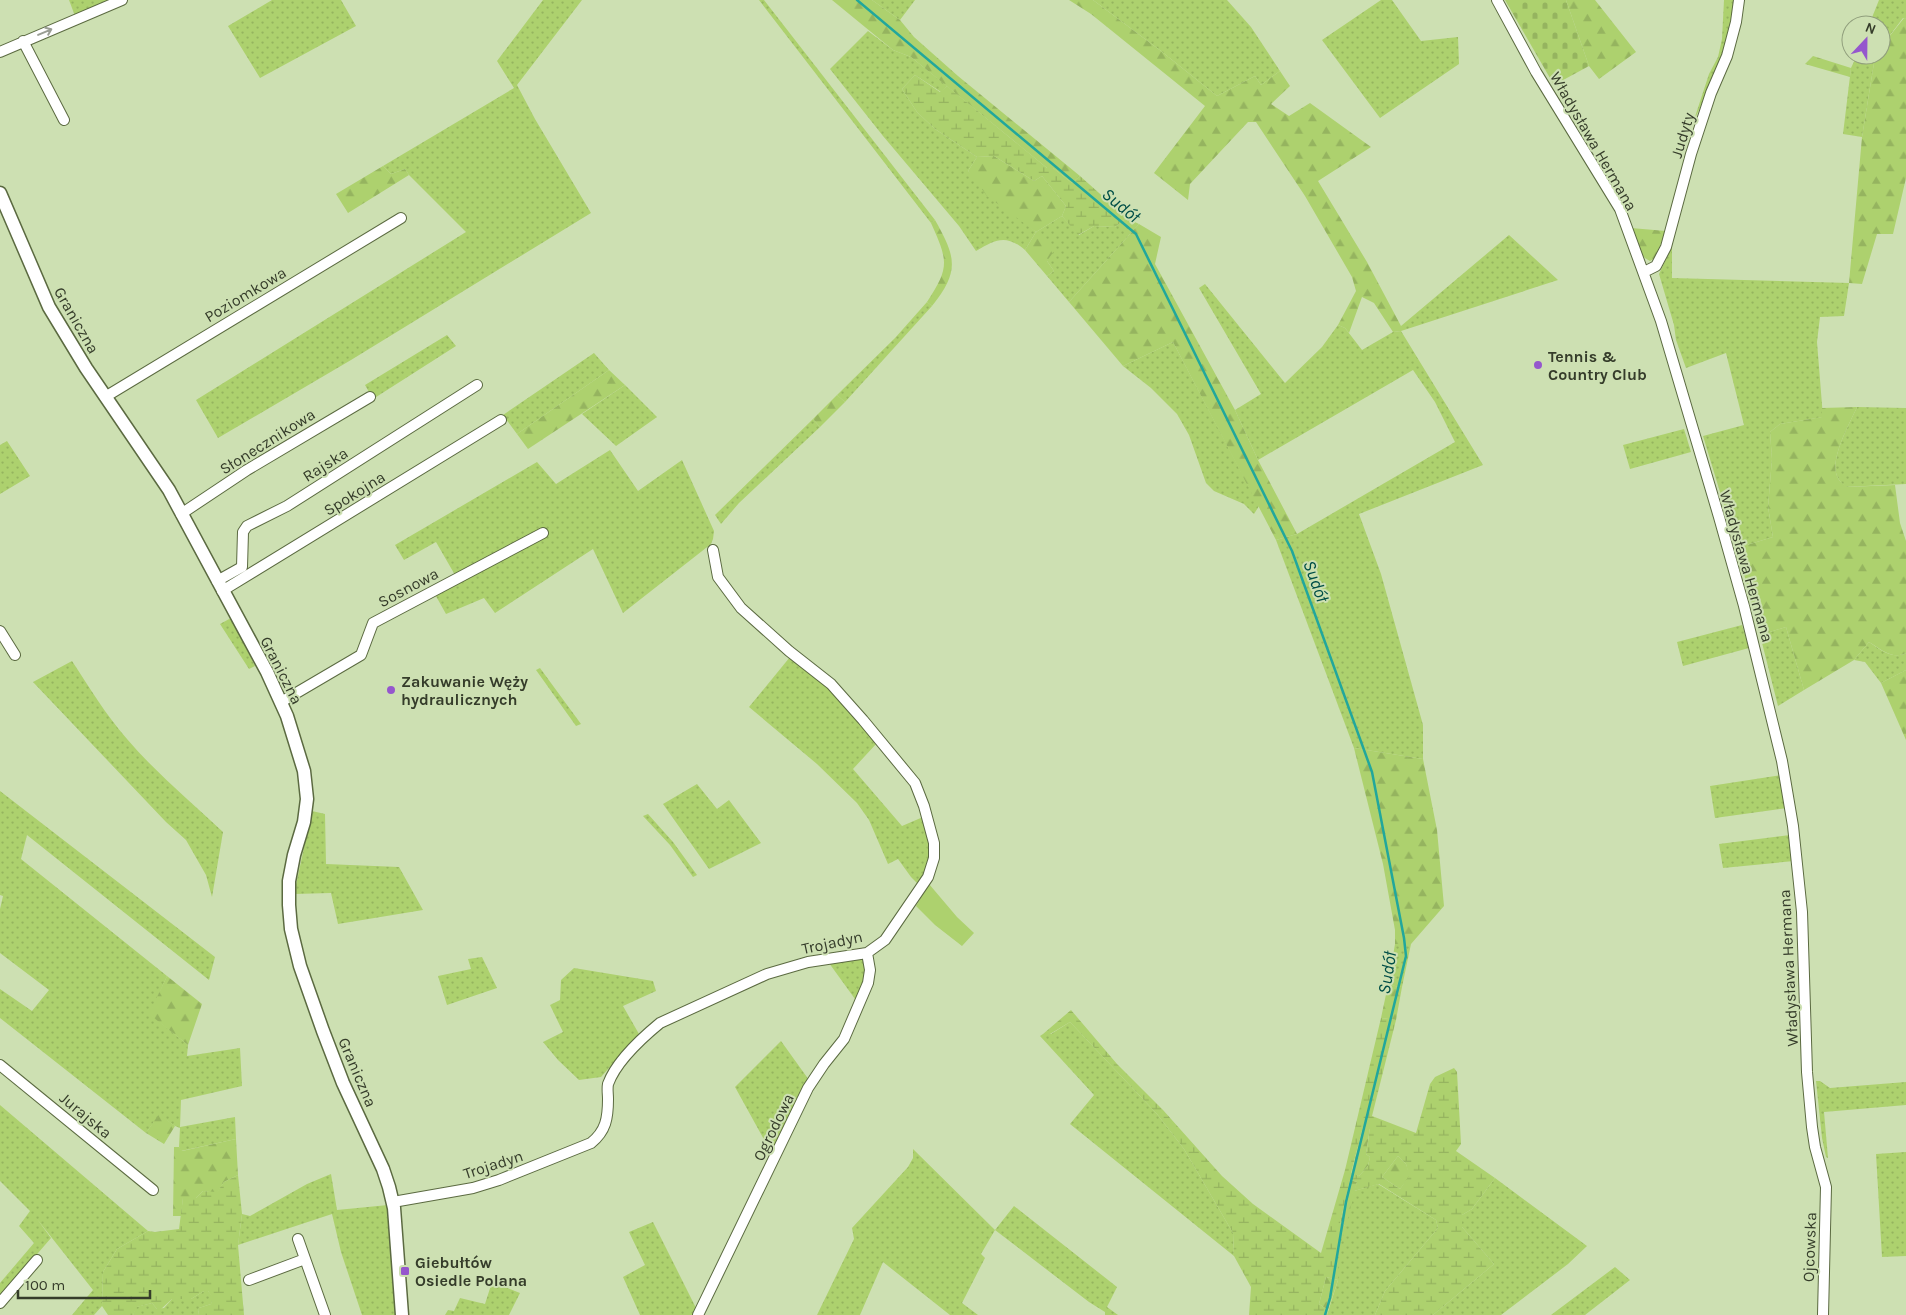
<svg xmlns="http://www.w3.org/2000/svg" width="1906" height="1315" font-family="Karla,sans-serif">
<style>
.grass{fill:url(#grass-dots)}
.forest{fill:url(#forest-firs)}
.wetland{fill:url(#wetland-marsh);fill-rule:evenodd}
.cemetery{fill:url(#cemetery-stones)}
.pitch{fill:#add16e}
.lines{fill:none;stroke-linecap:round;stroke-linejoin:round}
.stream{stroke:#21a79c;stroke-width:2.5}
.minor-casing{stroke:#5b6a41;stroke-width:12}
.tertiary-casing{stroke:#5b6a41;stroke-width:15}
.minor{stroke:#fff;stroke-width:10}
.tertiary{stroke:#fff;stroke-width:12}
.oneway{stroke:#9a9e94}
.poi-dot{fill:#9557cd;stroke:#cde0b2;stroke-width:2}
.labels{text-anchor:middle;stroke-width:4;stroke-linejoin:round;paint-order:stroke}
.street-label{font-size:16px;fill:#353c2a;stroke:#cde0b2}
.poi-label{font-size:16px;font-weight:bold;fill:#353c2a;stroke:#cde0b2;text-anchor:start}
.water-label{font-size:18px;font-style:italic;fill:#004e47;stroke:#cde0b2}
</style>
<defs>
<pattern id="grass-dots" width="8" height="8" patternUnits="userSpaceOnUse" patternTransform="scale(1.25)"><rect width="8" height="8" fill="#add16e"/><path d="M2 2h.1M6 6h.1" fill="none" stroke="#95b45f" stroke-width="1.8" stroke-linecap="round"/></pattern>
<pattern id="forest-firs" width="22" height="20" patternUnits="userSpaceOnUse" patternTransform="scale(1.25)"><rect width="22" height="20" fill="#add16e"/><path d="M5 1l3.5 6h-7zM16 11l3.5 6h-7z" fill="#95b45f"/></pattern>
<pattern id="wetland-marsh" width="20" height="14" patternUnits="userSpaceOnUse" patternTransform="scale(1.25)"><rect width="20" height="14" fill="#add16e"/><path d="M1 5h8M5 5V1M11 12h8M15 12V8" fill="none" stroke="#95b45f"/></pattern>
<pattern id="cemetery-stones" width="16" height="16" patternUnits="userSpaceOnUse" patternTransform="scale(1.25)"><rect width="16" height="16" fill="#add16e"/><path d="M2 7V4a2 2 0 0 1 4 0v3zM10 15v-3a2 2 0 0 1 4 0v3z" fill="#95b45f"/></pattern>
</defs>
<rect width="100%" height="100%" fill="#cde0b2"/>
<path class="grass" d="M69,0H113L75,16Z
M272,0H341L356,26L260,78L228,26Z
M543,0H582L517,85L535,119L591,213L351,360L218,438L196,400L466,232L409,175L405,169L391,174L383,166L514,88L497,61Z
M759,0H764L935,220L931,223Z
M872,0H915L900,20Z
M1093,0H1227L1251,27L1280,71L1261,85L1255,76L1217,96L1161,51Z
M1381,0H1392L1421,41L1458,37L1459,64L1380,118L1322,40Z
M1724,0H1735L1723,57L1693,123L1709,74L1718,57L1722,39Z
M1879,0H1906V19L1903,18L1881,47V25H1869Z
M868,31L893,50L911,57L947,86L941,92L915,75L902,89L917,112L935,129L977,157L968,171L1036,232L1062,216L1079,235L1094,226L1115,227L1127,218L1139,224L1069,302L1047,276L1054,271L1047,261L1036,232L1025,250C1006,234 996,239 976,251L959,226L883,136L830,69Z
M1857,55H1877L1874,63L1862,137L1843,134L1851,68Z
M1509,235L1558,280L1401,331L1483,465L1359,514L1381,574L1423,725V759L1354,748L1276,540L1297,534L1455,442L1435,402L1413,370L1258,460L1235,410L1261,394L1199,288L1205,284L1285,383L1322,347L1338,325L1345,328L1362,350L1393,332L1401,331V326Z
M1672,247V278L1849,283L1844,316L1820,317L1817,342L1823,417L1780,424L1770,432L1772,459L1768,507L1773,537L1737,548L1703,436L1744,425L1726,353L1686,368L1676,340L1674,325L1659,274Z
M927,302L932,306L845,402L837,395L895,338Z
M447,335L456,346L373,399L365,385Z
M1173,342L1259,506L1254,514L1244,504L1214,491L1206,483L1189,435L1177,414L1151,388L1123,366Z
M594,353L609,370L517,434L503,415Z
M625,385L657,417L616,446L582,414Z
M1857,407L1906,408V484L1845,487C1843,484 1839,481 1838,478C1828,461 1850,423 1857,407Z
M813,419L820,427L739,503L721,524L715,515Z
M1684,429L1691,452L1630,469L1623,445Z
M7,441L30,476L0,494V445Z
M610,450L638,491L682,460L714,531L713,539L711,544L623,613L593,549L495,613L484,598L446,614L432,589L455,575L436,542L404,560L395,545L537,462L556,484Z
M231,618L255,666L249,669L220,624Z
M1742,625L1749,648L1683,666L1677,642Z
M1786,627L1804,690L1778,706L1760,635Z
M1869,642C1879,649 1893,660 1906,653V670L1881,683L1865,662L1854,660Z
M790,657L826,685L877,743L853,769L902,826L923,817C929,844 934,859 918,884L911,877L898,859L888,864L869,820L857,803L817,764L749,707Z
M72,661C89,687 106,715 127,739C156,773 191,802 223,832L212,897L206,875L186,840L166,822L33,682Z
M540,668L581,724L576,726L536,670Z
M1781,775L1787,808L1715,818L1710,786Z
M697,784L717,809L729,800L761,843L709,869L663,804Z
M0,791L215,957L209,980L27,835L21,859L167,976L150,1014L188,1045L187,1056L240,1048L242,1086L181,1100L180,1127L235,1117L236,1139L181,1151L179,1147L180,1128L175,1126L159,1115L146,1133L0,1018V989L32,1011L49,990L0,953V909L3,896L0,895Z
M312,811L325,814L326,864L399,867L423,910L338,924L331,893L294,894Z
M648,814L673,842L697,875L693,877L670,845L643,816Z
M1790,835L1794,861L1723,868L1719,844Z
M1395,944H1411L1402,987L1388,985Z
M482,957L497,988L447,1005L438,976L471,969L468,959Z
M858,958L863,960C866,975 864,987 855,999L829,963Z
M574,968L653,981L656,991L623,1006L639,1034L601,1077L579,1080L558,1060L543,1042L563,1032L550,1005L560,1000L561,980Z
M1070,1022L1157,1114L1184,1149L1233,1233L1234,1256L1070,1124L1094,1095L1040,1036L1043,1034H1051Z
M781,1041L809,1080L772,1154L735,1087Z
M1816,1081H1820L1830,1088L1906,1082V1105L1824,1112L1828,1158L1826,1157L1822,1138Z
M0,1105L148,1231L117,1249L103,1272L102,1306L94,1315H72L93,1290L37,1219L51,1238L0,1297V1283L34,1243L19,1226L30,1211L0,1181Z
M913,1149L995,1230L1014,1206L1117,1287L1107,1307L1118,1315H1105V1312L1089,1302L995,1230L981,1254L985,1258L962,1303L978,1315H950L883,1262L860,1315H817L854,1239L852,1228L908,1167L913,1158Z
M1906,1152V1256L1882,1257L1876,1154Z
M331,1174L337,1210L388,1205L396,1315H362L341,1252L332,1214L238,1245L242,1214L250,1216L307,1184Z
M1495,1178L1587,1246L1568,1264L1501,1315H1433L1494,1264L1462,1227V1215L1472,1209Z
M1378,1184L1436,1220L1438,1228L1385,1291L1375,1315H1327L1338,1280V1253L1354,1191Z
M653,1222L697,1310L695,1315H640L623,1277L645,1265L629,1232Z
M1615,1267L1630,1280L1585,1315H1551Z
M492,1282L520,1293L509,1315H445L448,1310L454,1311L460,1298L485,1304Z
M204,1291H208L213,1297L211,1304L199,1308L198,1315H133L136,1307L152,1303L157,1309L164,1308L172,1299H191Z"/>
<path class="forest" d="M832,0H872L900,20L914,37L958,76L1080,176L1072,183L1053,168H1047L911,57L893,50Z
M1069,0H1093L1161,51L1217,96L1255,76L1261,85L1280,71L1290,86L1271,104L1289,116L1310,103L1371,147L1318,181L1367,262L1401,326V331L1393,332L1374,303L1362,297L1349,333L1345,328L1338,325L1356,291L1352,277L1305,196L1256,122H1248L1190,184L1188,200L1154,173L1205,106L1091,14Z
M1566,0H1595L1636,52L1599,79L1589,66Z
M1904,18L1906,19V178L1893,234H1877L1862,284L1849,283L1862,137L1874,63L1877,55H1881V47Z
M1813,56L1851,68L1850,77L1805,64Z
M994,156L1034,181L1042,176L1066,206L1062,216L1036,232L1054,251L1047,261L1054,271L1047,276L1025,250L1036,232L987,196L968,171L977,157Z
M383,166L391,174L405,169L409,175L348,213L336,194Z
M935,220C956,257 960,271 932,306L927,302C950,267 948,261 931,223Z
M1139,224L1161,237L1155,264L1235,410L1258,460L1297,534L1276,540L1173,342L1123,366L1069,302Z
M1631,228L1666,231L1655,258L1650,261C1637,255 1635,241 1631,228Z
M609,370L625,385L528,449L517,434Z
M837,395L845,402L820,427L813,419Z
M1857,407C1850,423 1828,461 1838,478C1839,481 1843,484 1846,487L1895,485L1900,523L1906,541V653C1893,660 1880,649 1869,642L1854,660L1804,690L1786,627L1760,635L1737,548L1773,537L1768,507L1772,459L1770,432L1780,424L1822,417V408Z
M1906,670V740L1881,683Z
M1354,748L1423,759L1437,830L1444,906L1411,944H1395V930L1383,864Z
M167,976L202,1004L188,1045L149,1014Z
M1388,985L1402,987L1396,1020L1381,1018Z
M159,1114L175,1126L164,1144L146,1133Z
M1363,1127L1370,1128L1366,1154L1370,1157L1368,1166L1359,1176L1351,1174Z
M236,1139L238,1175L224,1182L217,1193L203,1191L196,1198H183L181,1216H173L174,1147H179L182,1151Z
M1398,1156L1406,1164L1410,1176L1400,1189L1382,1177Z
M1350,1180L1357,1182L1346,1226L1340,1223Z
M1326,1277L1338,1280L1328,1310L1319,1304Z"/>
<path class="wetland" d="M915,75L940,92L947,86L1047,168H1053L1072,183L1080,176L1127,218L1115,227L1094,226L1078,235L1062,216L1066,206L1042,176L1034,181L994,156L977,157L935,129L917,112L902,89Z
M1071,1010L1117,1064L1163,1110L1222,1176L1253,1204L1321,1253L1345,1170L1381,1018L1396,1020L1372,1116L1416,1133L1430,1084L1435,1077L1454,1068L1457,1072L1461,1144L1456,1151L1495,1178L1472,1209L1462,1215V1227L1494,1264L1433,1315H1375L1385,1291L1438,1228L1436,1220L1379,1184L1354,1191L1357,1182L1350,1180L1340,1223L1346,1226L1338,1253V1280L1326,1277L1319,1304L1328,1310L1327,1315H1249L1251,1287L1234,1256L1233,1233L1184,1149L1157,1114L1070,1022L1050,1034H1043ZM1363,1127L1370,1129L1366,1154L1370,1157L1368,1166L1359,1176L1351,1173ZM1398,1156L1406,1164L1409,1176L1400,1189L1382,1177Z
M238,1175L242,1214L238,1245L244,1315H198L199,1308L211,1304L212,1297L208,1291H204L191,1299H172L160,1310L157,1309L152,1303L137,1307L133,1315H108L102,1306L103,1272L117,1249L148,1231L155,1232L179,1229L183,1198H196L203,1191L217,1192L224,1182Z"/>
<path class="cemetery" d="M1505,0H1566L1589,66L1554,85Z"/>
<path class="pitch" d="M929,884L957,917L974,933L962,946L935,925L916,906Z"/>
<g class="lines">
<path class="stream" d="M857,0L1136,234L1292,551L1372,772L1404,938L1406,956L1346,1202L1330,1298L1325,1315"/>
<defs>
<path id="minor" d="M1497,0L1536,72L1620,209L1661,321L1719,517L1744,606L1782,761L1793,826L1802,912L1807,1072L1812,1127L1815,1147L1826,1187L1823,1315
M23,41L64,120
M0,52L122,0
M1644,272L1656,266L1666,247L1691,154L1711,93L1727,56L1736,22L1739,0
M105,397L401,218
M181,514L247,470L370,397
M217,581L242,567L243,532L247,526L287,506L477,385
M222,591L501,420
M0,631L15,655
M281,702L361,655L373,623L543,533
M0,1065L153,1190
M393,1202L473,1188L499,1180L591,1143C606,1131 608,1118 608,1099C608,1094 607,1089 608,1084C616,1062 643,1037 660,1023L767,974L808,962L867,953L885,940L928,877L934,858V843L924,806L915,783L863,720L831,684L789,651L741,608L718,577L713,550
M298,1239L325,1315
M249,1280L305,1259
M0,1303L37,1260
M698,1315L808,1088L824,1064L844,1039L868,983L870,970L867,953"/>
<path id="tertiary" d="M0,193L49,307L86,368L169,490L267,672L287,716L304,771L307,799L304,822L294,855L289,881V905L291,929L300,966L323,1031L343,1083L383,1169L389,1187L394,1208L402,1315"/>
</defs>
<use href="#minor" class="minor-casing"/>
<use href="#tertiary" class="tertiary-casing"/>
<use href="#minor" class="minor"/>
<use href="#tertiary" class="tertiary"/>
</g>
<defs><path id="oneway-shaft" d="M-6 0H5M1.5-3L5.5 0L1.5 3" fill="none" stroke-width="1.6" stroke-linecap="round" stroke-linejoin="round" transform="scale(1.25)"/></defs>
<use class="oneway" href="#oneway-shaft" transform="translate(45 32) rotate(-23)"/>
<g class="poi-dot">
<circle cx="1538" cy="365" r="5"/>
<circle cx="391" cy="690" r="5"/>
<rect x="400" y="1266" width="10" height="10" rx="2.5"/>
</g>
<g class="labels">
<g class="street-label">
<text transform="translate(1682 135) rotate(-73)" y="6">Judyty</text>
<text transform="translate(1594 141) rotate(60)" y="6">Władysława Hermana</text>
<text transform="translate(245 294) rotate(-31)" y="6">Poziomkowa</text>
<text transform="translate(77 320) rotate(60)" y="6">Graniczna</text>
<text transform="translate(267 441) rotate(-32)" y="6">Słonecznikowa</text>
<text transform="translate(325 464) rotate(-32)" y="6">Rajska</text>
<text transform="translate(354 493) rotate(-32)" y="6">Spokojna</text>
<text transform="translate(1747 566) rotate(74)" y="6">Władysława Hermana</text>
<text transform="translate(408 587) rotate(-28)" y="6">Sosnowa</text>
<text transform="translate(282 670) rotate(63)" y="6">Graniczna</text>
<text transform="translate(832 942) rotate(-12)" y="6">Trojadyn</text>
<text transform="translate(1788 968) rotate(-93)" y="6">Władysława Hermana</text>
<text transform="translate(358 1072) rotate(67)" y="6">Graniczna</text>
<text transform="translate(86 1115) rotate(40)" y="6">Jurajska</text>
<text transform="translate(773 1127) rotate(-64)" y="6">Ogrodowa</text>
<text transform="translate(493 1164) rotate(-18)" y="6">Trojadyn</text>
<text transform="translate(1809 1247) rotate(-88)" y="6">Ojcowska</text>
</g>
<g class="poi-label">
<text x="1548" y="362">Tennis &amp;<tspan x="1548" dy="18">Country Club</tspan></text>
<text x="401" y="687">Zakuwanie Węży<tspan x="401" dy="18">hydraulicznych</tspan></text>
<text x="415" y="1268">Giebułtów<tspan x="415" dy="18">Osiedle Polana</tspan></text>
</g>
<g class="water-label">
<text transform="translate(1121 205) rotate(40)" y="6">Sudół</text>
<text transform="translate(1316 581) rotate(70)" y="6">Sudół</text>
<text transform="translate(1387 973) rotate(-81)" y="6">Sudół</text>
</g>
</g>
<g transform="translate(1866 40) rotate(22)"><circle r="24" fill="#cde0b2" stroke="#909e7c"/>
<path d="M0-4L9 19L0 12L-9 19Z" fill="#9557cd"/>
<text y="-8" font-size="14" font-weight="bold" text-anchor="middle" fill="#353c2a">N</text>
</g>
<path d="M18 1290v8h132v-8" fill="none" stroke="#353c2a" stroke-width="2.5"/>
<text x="25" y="1290" font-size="15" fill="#353c2a" stroke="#cde0b2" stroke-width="4" paint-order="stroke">100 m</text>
</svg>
